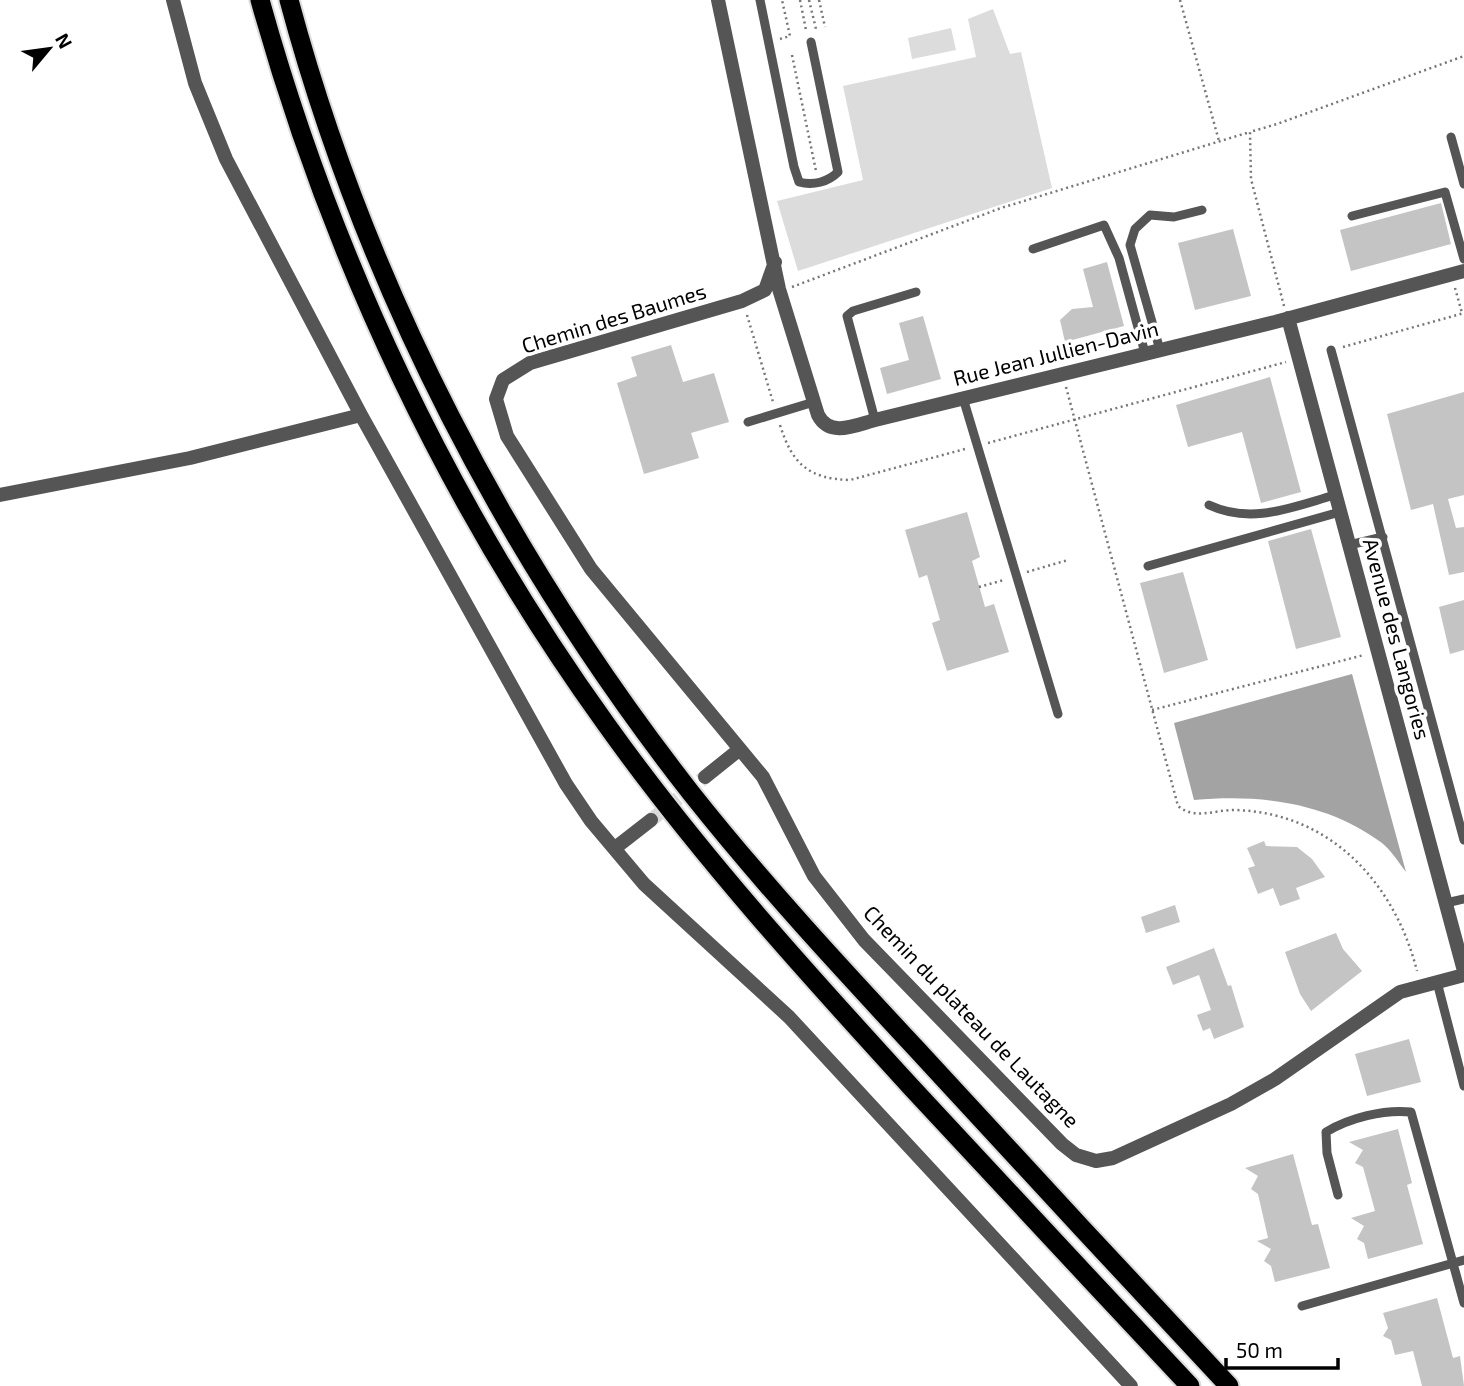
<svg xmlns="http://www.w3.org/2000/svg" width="1464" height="1386" font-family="'Exo 2',sans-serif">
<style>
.green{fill:#dcdcdc}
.water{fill:#a3a3a3}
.building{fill:#c4c4c4}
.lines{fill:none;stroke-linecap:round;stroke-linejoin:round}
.minor-tunnel{stroke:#d9d9d9;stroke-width:14;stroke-dasharray:14 7;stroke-linecap:butt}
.trunk-casing{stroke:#dbdbdb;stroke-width:23}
.path{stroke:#777;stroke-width:2.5;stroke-dasharray:2 3.5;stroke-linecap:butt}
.service{stroke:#555;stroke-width:9}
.minor{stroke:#555;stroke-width:14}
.trunk{stroke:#000;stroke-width:19}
.labels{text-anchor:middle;stroke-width:7;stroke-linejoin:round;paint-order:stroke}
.street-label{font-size:21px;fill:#000;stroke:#fff}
</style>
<rect width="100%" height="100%" fill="#fff"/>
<path class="green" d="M993,9L1010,54L1021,52L1052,188L798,271L777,201L863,180L843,86L976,57L968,19Z
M951,28L956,50L912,59L908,38Z"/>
<path class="water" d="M1352,674L1406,872C1399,863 1391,850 1382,843C1327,802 1260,794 1194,800L1174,723Z"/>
<path class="building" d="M1441,203L1451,244L1351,271L1340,230Z
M1233,229L1251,296L1195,310L1178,243Z
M1107,262L1124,326L1065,342L1060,320L1072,309L1093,307L1083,269Z
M923,316L941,379L887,394L880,368L909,360L899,323Z
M671,345L683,382L714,373L729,422L691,433L699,458L644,474L617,383L637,376L631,357Z
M1270,377L1301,492L1261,503L1242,432L1188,447L1176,405Z
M1464,392V495L1448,499L1456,528L1464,527V572L1449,575L1433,504L1411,510L1387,414Z
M967,512L980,557L972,561L985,607L994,604L1009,652L947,671L932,623L940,620L927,575L919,578L905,530Z
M1311,529L1341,637L1296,649L1268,541Z
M1183,572L1208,660L1164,673L1140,583Z
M1464,600V650L1450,654L1439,607Z
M1264,841L1266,846L1297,847L1312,859L1325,877L1296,888L1300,899L1280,906L1273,888L1258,894L1248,868L1255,866L1247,848Z
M1175,905L1180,922L1146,933L1141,917Z
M1336,933L1343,949L1362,971L1311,1011L1300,994L1285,952Z
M1214,948L1228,986L1231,985L1244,1027L1214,1039L1210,1028L1203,1031L1197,1015L1211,1010L1199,975L1173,985L1166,967Z
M1409,1039L1421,1082L1367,1096L1355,1054Z
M1398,1129L1412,1183L1407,1185L1423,1244L1368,1259L1364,1243L1357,1239L1364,1226L1351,1218L1375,1211L1363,1167L1355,1163L1363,1150L1349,1142Z
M1293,1154L1312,1225L1318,1224L1330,1268L1275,1282L1271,1266L1264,1261L1271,1249L1257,1241L1268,1238L1258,1194L1251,1189L1258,1176L1245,1168Z
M1437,1298L1453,1358L1460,1356L1464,1386H1422L1413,1351L1395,1355L1391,1340L1383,1336L1388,1328L1383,1313Z"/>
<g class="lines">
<path class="minor-tunnel" d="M651,820L705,777"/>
<defs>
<path id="trunk" d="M260,0C332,259 449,506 606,724C698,853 805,971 912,1088C1004,1187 1097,1287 1190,1386
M289,0C366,287 508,559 691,793C763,884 843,970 922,1055C1024,1166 1126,1276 1229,1386"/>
</defs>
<use href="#trunk" class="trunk-casing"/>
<path class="path" d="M800,0L806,30
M809,0L816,29
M819,0L825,27
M1180,0L1219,141
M780,39L790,36L782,0
M792,55L816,171
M792,287L1001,208L1250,132
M1455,288L1462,313
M1284,306L1251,179L1250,132L1277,124L1464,56
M747,315L773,402
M1343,347L1464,313
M1066,387L1178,806C1195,820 1214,810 1234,810C1331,812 1395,884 1417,971
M780,425C792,464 809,479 850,480L965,449
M988,443L1286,362
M1027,572L1068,560
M979,587L1004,580
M1152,710L1364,655"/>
<path class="service" d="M760,0L794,167L799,182C813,186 828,182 838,172L811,42
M1451,137L1464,184
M1352,216L1445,192L1464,259
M1033,249L1104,225L1119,258L1145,353
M1160,350L1130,245L1135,229L1150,215L1174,217L1202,210
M1331,350L1464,840
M963,398L1058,714
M875,420L847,316L853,311L916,292
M748,422L814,402
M1209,505C1252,525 1292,507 1335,495
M1349,545L1383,537
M1148,566L1340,512
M1446,903L1464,899
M1437,982L1464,1086
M1338,1195L1327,1153L1326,1132C1349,1118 1384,1109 1411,1112L1464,1303
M1302,1306L1464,1260"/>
<path class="minor" d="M173,0L195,83L226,159L361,415L566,784L591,821L644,884L789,1017L1131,1386
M718,0L779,289L818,415C830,438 856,425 875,420L1275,322L1464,271
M775,262L765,290L742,301L530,363L503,380L496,399L507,436L591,569L763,777L814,876L864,940L1062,1144L1076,1155L1096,1161L1113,1158L1231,1104L1275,1079L1400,992L1464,975
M1288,318L1464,971
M0,495L190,458L361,415
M705,777L740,749
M615,848L651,820"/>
<use href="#trunk" class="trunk"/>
</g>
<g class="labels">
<g class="street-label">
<text transform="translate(614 319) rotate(-17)" y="7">Chemin des Baumes</text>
<text transform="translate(1056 354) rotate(-14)" y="7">Rue Jean Jullien-Davin</text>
<text transform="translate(1396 639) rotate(75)" y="7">Avenue des Langories</text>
<text transform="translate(971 1017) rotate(46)" y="7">Chemin du plateau de Lautagne</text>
</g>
</g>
<g transform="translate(49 49) rotate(61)" stroke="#ffffff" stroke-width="5" paint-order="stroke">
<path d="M0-5L12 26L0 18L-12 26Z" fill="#000000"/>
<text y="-10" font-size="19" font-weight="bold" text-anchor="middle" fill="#000000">N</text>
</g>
<path d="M1226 1358v10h112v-10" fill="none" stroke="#000000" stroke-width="3.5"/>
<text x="1236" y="1358" font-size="21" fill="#000000" stroke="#ffffff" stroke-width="5" paint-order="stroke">50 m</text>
</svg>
